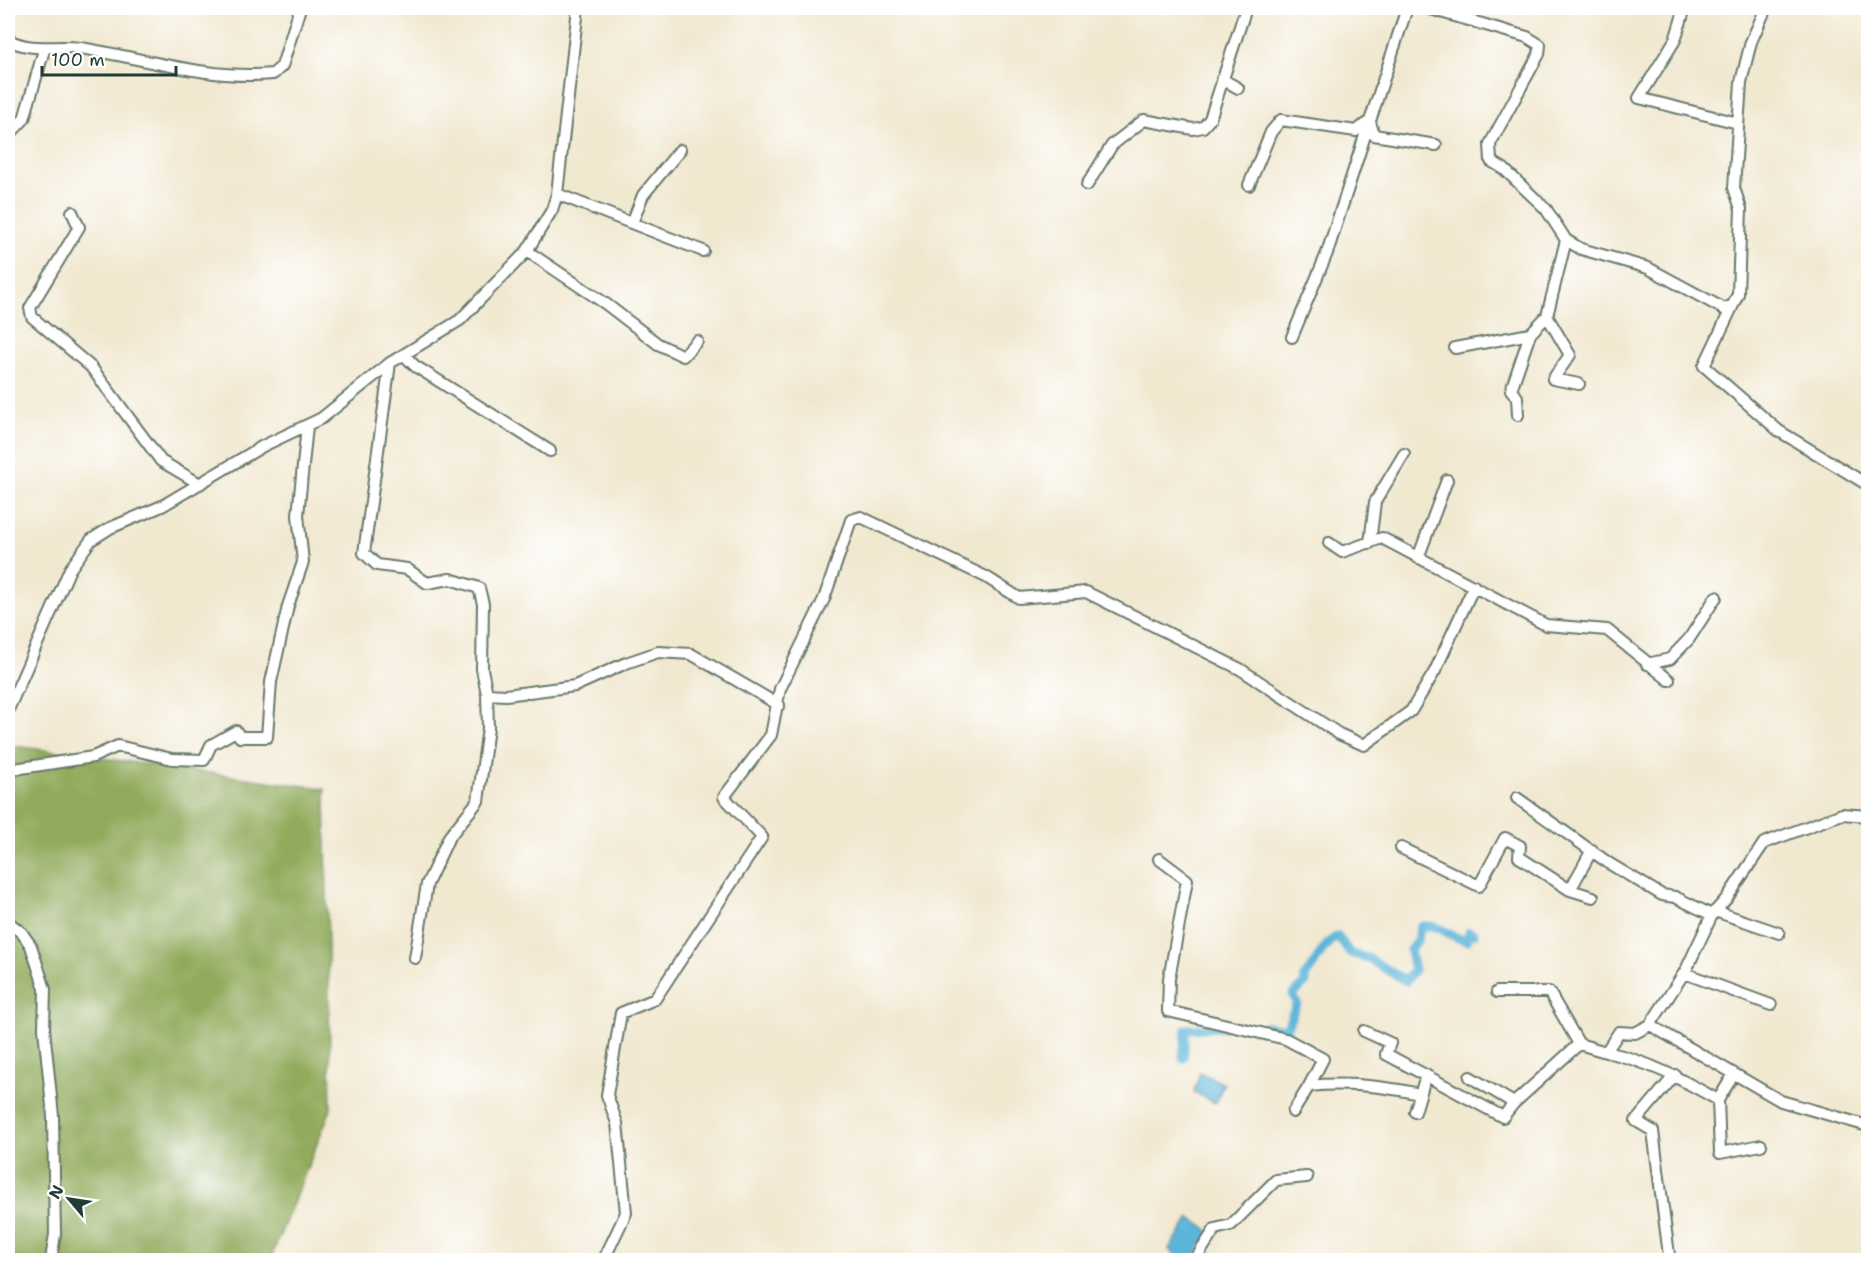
<svg xmlns="http://www.w3.org/2000/svg" width="1876" height="1268" font-family="'Shantell Sans',sans-serif">
<style>
.forest{fill:#91aa5b;stroke:#587448;stroke-width:1.5}
.water{fill:#5bb5d9;stroke:#3d7986;stroke-width:1.5}
.lines{fill:none;stroke-linecap:round;stroke-linejoin:round}
.canal{stroke:#5bb5d9;stroke-width:9}
.street-casing{stroke:#68796b;stroke-width:14}
.street{stroke:#fff;stroke-width:10}
</style>
<rect width="100%" height="100%" fill="#fff"/>
<filter id="ink" filterUnits="userSpaceOnUse"><feTurbulence type="fractalNoise" baseFrequency=".0167" numOctaves="2"/><feDisplacementMap in="SourceGraphic" scale="12" xChannelSelector="R" yChannelSelector="G"/><feConvolveMatrix kernelMatrix="1 2 1 2 8 2 1 2 1" color-interpolation-filters="sRGB"/></filter>
<filter id="wash" filterUnits="userSpaceOnUse"><feTurbulence type="fractalNoise" baseFrequency=".008" numOctaves="4" result="noise"/><feDisplacementMap in="SourceGraphic" scale="24" xChannelSelector="R" yChannelSelector="G"/><feGaussianBlur stdDeviation="1.35" result="paint"/><feColorMatrix in="noise" values="0 0 0 0 0 0 0 0 0 0 0 0 0 0 0 0 0 1.4 0 .05"/><feComposite in="paint" operator="in"/></filter>
<g filter="url(#wash)">
<rect width="100%" height="100%" fill="#f1e8d0"/>
<path class="forest" d="M8,745L325,789L331,1109L270,1260H8Z"/>
<path class="water" d="M1200,1072L1224,1084L1215,1103L1194,1092Z
M1190,1218L1211,1232L1191,1260H1181L1169,1249Z"/>
<g class="lines">
<path class="canal" d="M1254,1029H1263L1266,1026L1286,1029L1297,1003L1293,995L1306,982L1304,977C1318,964 1320,945 1338,936L1350,953L1367,958L1406,981L1414,970L1410,950L1417,941L1421,926C1443,924 1447,936 1467,941L1469,932L1474,934
M1183,1058L1186,1029L1223,1027"/>
</g>
</g>
<g filter="url(#ink)">
<g class="lines">
<defs>
<path id="street" d="M1427,8L1527,37L1540,45L1539,54L1490,144L1491,161L1504,169L1546,209L1566,240L1581,249L1648,268L1724,309L1733,305L1738,294L1741,209L1734,188L1741,82L1751,42L1766,8
M1685,8L1675,40L1639,98L1738,123
M8,40C37,53 53,44 80,48C144,58 207,80 273,74L282,66L300,8
M1222,79L1238,88
M1370,122L1374,135L1436,145
M8,136L24,119L44,50
M1087,185L1112,145L1144,120L1193,129L1203,127L1210,119L1246,8
M1249,185L1271,132L1281,120L1356,131L1370,121L1407,8
M557,194L703,251
M72,212L79,227L30,308L32,317L91,367L161,461L200,484
M632,223L643,195L680,150
M527,251L606,304L658,344L683,356L697,341
M1733,305L1704,366L1779,431L1868,485
M1547,316L1566,240
M1292,337L1327,253L1369,123
M1455,348L1530,334
M404,355L415,366L550,451
M390,363L364,553L377,565L407,569L427,583L450,579L479,588L483,604L482,669L487,694L488,728L478,801L449,837L427,884L415,958
M1518,415L1517,397L1511,390L1530,334L1547,316L1570,355L1553,379L1579,384
M1329,543L1342,552L1382,538L1546,625L1607,630L1669,680
M1370,543L1375,502L1404,454
M1418,558L1447,480
M1647,664L1670,659L1689,639L1716,597
M487,694L506,695L575,686L626,663L658,652L691,654L779,705
M8,710L70,569L91,540L110,528L162,506L263,446L322,418L390,363L460,320L527,251L552,210L557,194L578,8
M8,770L93,757L118,746L172,759L204,760L211,745L236,731L240,737H267L271,682L288,606L303,562L298,515L307,426
M1517,798L1610,864L1662,895L1675,897L1712,915
M1401,848L1479,886L1505,838L1520,846L1519,857L1570,890L1592,850
M1159,859L1187,880L1169,979L1168,1011L1286,1039L1323,1059L1309,1086
M1570,890L1593,897
M1715,911L1779,933
M8,922L22,933L31,946L45,989L44,1029L53,1116L55,1234L51,1260
M1684,973L1771,1005
M1497,992H1549L1579,1044
M1650,1025L1781,1101L1868,1126
M1364,1031L1390,1043L1386,1054L1503,1117L1514,1103
M1734,1074L1718,1100C1681,1079 1648,1061 1606,1052L1619,1032L1635,1033L1650,1025L1686,970L1712,915L1727,898L1764,843L1842,814L1868,816
M1470,1077L1514,1103L1579,1044L1606,1052
M1718,1100L1720,1153L1761,1145
M1293,1112L1309,1086C1348,1082 1383,1086 1420,1094
M1415,1112L1426,1075
M1669,1255L1653,1131L1636,1121L1675,1075
M609,1260L606,1255L626,1213L617,1123L607,1095L621,1013L655,999L762,837L724,797L771,735L780,689L824,599L851,520L861,517L986,577L1019,598L1086,592L1240,669L1339,734L1364,745L1411,711L1435,671L1474,586
M1195,1260L1215,1229L1231,1225L1276,1180L1307,1177"/>
</defs>
<use href="#street" class="street-casing"/>
<use href="#street" class="street"/>
</g>
</g>
<rect width="1876" height="1268" fill="none" stroke="#fff" stroke-width="30"/>
<g transform="translate(69 1199) rotate(299)" stroke="#ffffff" stroke-width="4.5" paint-order="stroke">
<path d="M0-4.5L10 22L0 15L-10 22Z" fill="#1f3d34"/>
<text y="-9" font-size="16" font-weight="bold" text-anchor="middle" fill="#1f3d34">N</text>
</g>
<path d="M42 66v9h134v-9" fill="none" stroke="#1f3d34" stroke-width="3"/>
<text x="51" y="66" font-size="18" fill="#1f3d34" stroke="#ffffff" stroke-width="4.5" paint-order="stroke">100 m</text>
</svg>
